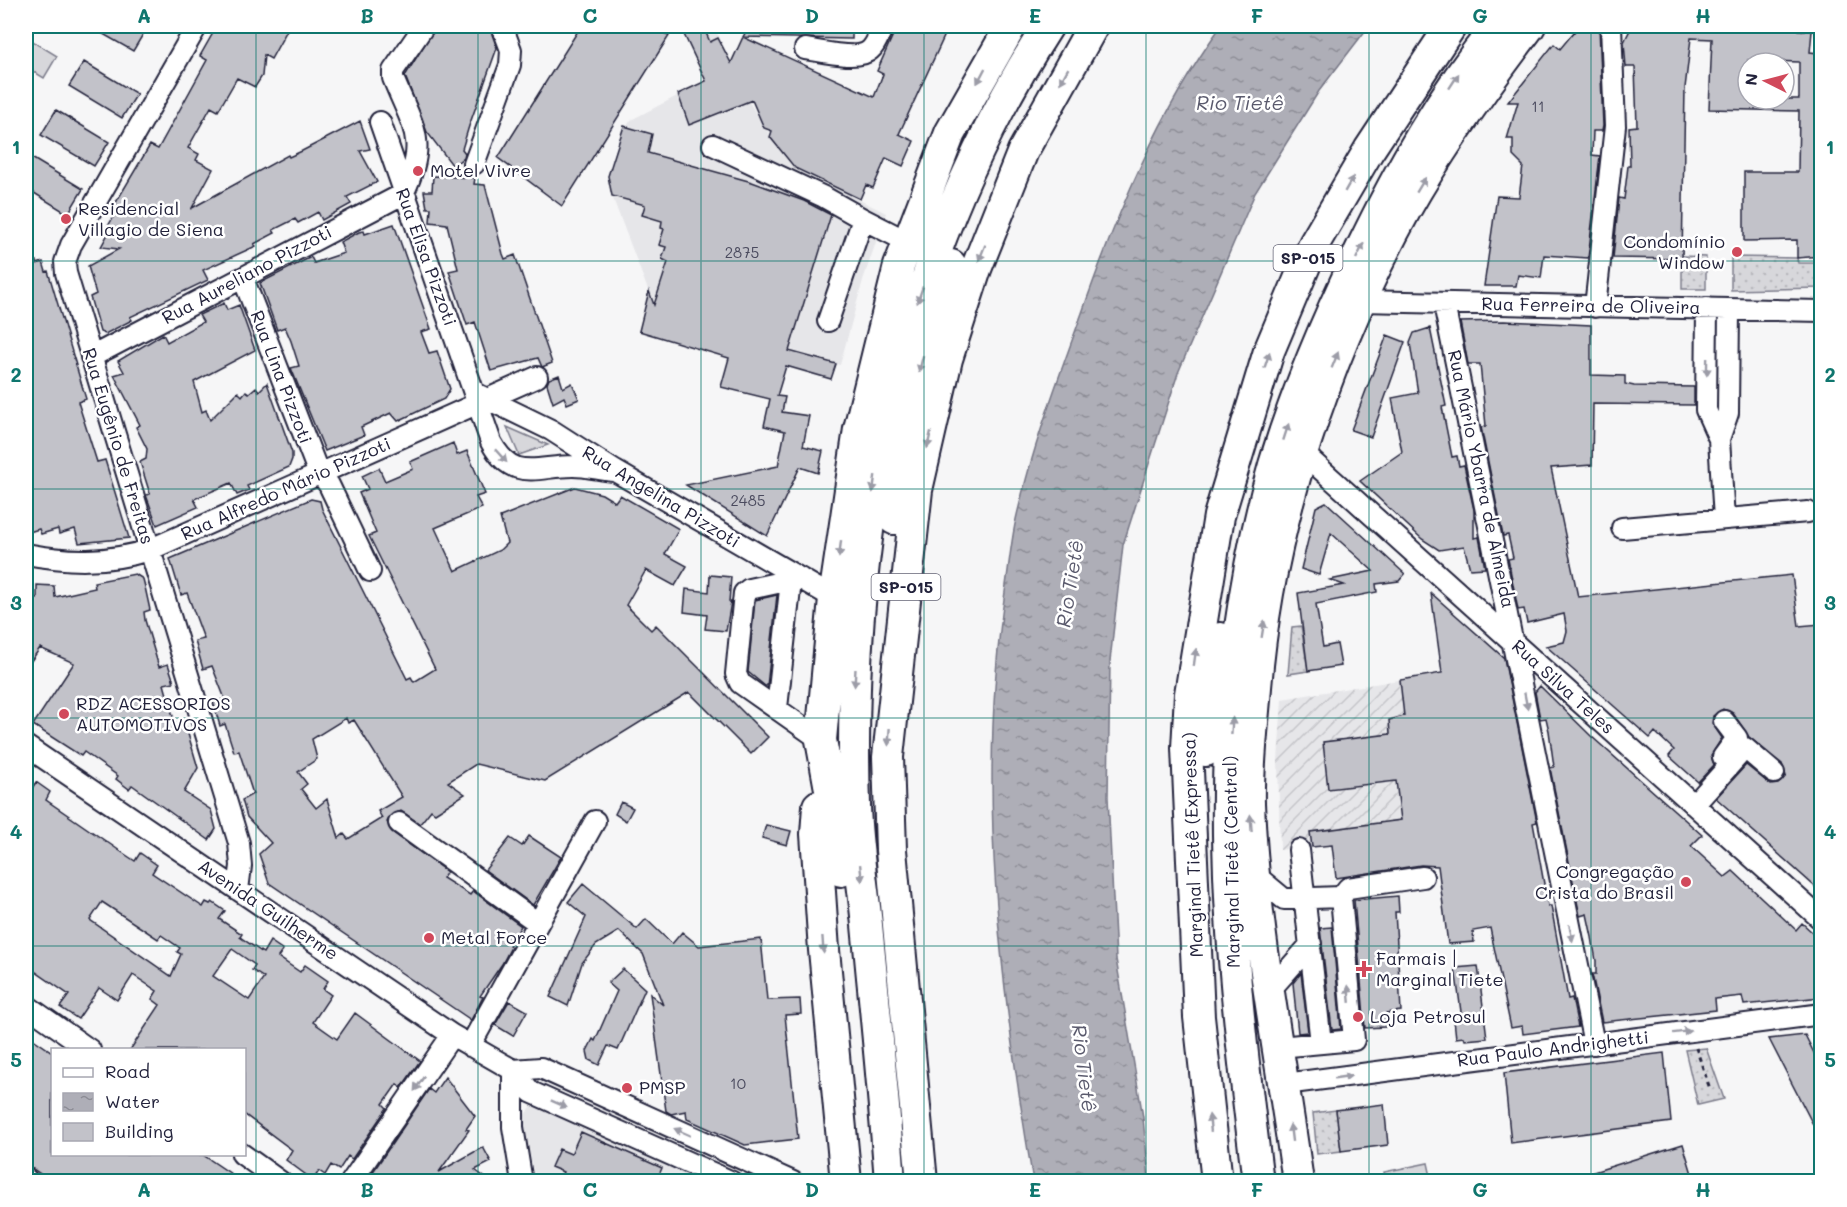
<svg xmlns="http://www.w3.org/2000/svg" width="1847" height="1207" font-family="Mali,sans-serif">
<style>
.built{fill:#e6e6e9}
.industrial{fill:url(#industrial-furrows)}
.green{fill:#d7d7db;stroke:#7c7c8b;stroke-width:1.5}
.garden{fill:url(#garden-dots);stroke:#7c7c8b;stroke-width:1.5}
.water{fill:url(#water-ripples);stroke:#767685;stroke-width:1.5}
.building{fill:#c2c2c9;stroke:#22223b;stroke-width:1.5;fill-rule:evenodd}
.lines{fill:none;stroke-linecap:round;stroke-linejoin:round}
.minor-casing{stroke:#22223b;stroke-width:24}
.highway-casing{stroke:#22223b;stroke-width:34}
.path{stroke:#22223b;stroke-width:3;stroke-dasharray:4.5 4.5;stroke-linecap:butt}
.minor{stroke:#fff;stroke-width:20}
.highway{stroke:#fff;stroke-width:30}
.oneway{fill:#9c9ca7}
.grid{fill:none;stroke:#0f766e;stroke-width:1.5;stroke-opacity:0.55}
.poi-dot{fill:#d1495b;stroke:#fff;stroke-width:2}
.labels{text-anchor:middle;stroke-width:5;stroke-linejoin:round;paint-order:stroke}
.number-label{font-size:15px;fill:#4a4a5e}
.shield{fill:#fff;stroke:#646476;stroke-width:1.5}
.shield-label{font-size:16px;font-weight:bold;fill:#22223b}
.poi-label{font-size:18px;fill:#22223b;stroke:#fff;text-anchor:start}
.street-label{font-size:18px;fill:#22223b;stroke:#fff}
.water-label{font-size:20px;font-style:italic;fill:#5a5a6d;stroke:#fff}
.neatline{fill:none;stroke:#0f766e;stroke-width:2}
.grid-label{font-size:20px;text-anchor:middle;font-weight:bold;fill:#0f766e}
</style>
<defs>
<pattern id="industrial-furrows" width="10" height="10" patternUnits="userSpaceOnUse" patternTransform="scale(1.5)"><rect width="10" height="10" fill="#e6e6e9"/><path d="M-1 1l2-2M0 10L10 0M9 11l2-2" fill="none" stroke="#c5c5c9"/></pattern>
<pattern id="garden-dots" width="8" height="8" patternUnits="userSpaceOnUse" patternTransform="scale(1.5)"><rect width="8" height="8" fill="#d7d7db"/><path d="M2 2h.1M6 6h.1" fill="none" stroke="#b8b8bd" stroke-width="1.8" stroke-linecap="round"/></pattern>
<pattern id="water-ripples" width="26" height="14" patternUnits="userSpaceOnUse" patternTransform="scale(1.5)"><rect width="26" height="14" fill="#aeaeb7"/><path d="M2 4q2-2 4 0t4 0M15 11q2-2 4 0t4 0" fill="none" stroke="#8d8d96"/></pattern>
</defs>
<rect width="100%" height="100%" fill="#f6f6f7"/>
<filter id="ink" filterUnits="userSpaceOnUse"><feTurbulence type="fractalNoise" baseFrequency=".0167" numOctaves="2"/><feDisplacementMap in="SourceGraphic" scale="12" xChannelSelector="R" yChannelSelector="G"/><feConvolveMatrix kernelMatrix="1 2 1 2 8 2 1 2 1" color-interpolation-filters="sRGB"/></filter>
<g filter="url(#ink)">
<path class="built" d="M680,26H714L749,102L779,149L795,168L886,213L863,280L840,365L673,314L654,301L646,285L612,196L608,176L622,133L631,120L706,81Z
M534,1103L703,1181H535L523,1117Z"/>
<path class="industrial" d="M1442,673L1462,826L1280,850L1278,761L1282,699Z"/>
<path class="green" d="M26,37L57,56L44,78L26,67Z
M507,427L548,445L519,455Z
M1428,1163L1432,1181H1386L1384,1172Z"/>
<path class="garden" d="M1682,256L1706,257V289H1682Z
M1731,257L1797,258L1798,263H1821V288L1731,290Z
M1301,626L1308,671L1288,674L1292,627Z
M1706,1048L1724,1099L1698,1105L1685,1050Z
M1336,1110L1341,1151L1317,1154L1313,1113Z"/>
<path class="water" d="M1221,26H1369L1319,91L1255,193L1178,373L1123,545L1110,661L1108,797L1116,959L1143,1117L1149,1181H1033C1000,987 976,789 1005,592C1009,567 1011,540 1017,515C1033,446 1058,379 1082,313C1117,213 1159,112 1221,26Z"/>
<path class="building" d="M89,26H148L133,51Z
M217,26H278L287,30L271,59L264,55L262,76L255,87L237,78L218,111L211,107L188,148L199,154L196,160L213,169L192,208L288,155L289,157L302,151L360,121L370,149L360,151L377,182L347,197L351,204L322,220L318,212L298,223L295,219L273,230L275,233L254,244L256,246L203,270L208,280L130,317L132,320L105,334L100,332L90,297L96,294L88,266L119,249L101,247L110,230L107,228L119,207L115,204L150,145L158,149L207,60L200,56Z
M436,26H489L497,48L469,126L462,149L465,153L464,157L453,166L427,132L405,76Z
M581,26H653L669,36L562,206L498,158Z
M680,26H703L710,42L718,38L731,63L743,37L874,97L883,74L877,71L897,26H949L899,134L914,141L903,166L886,158L873,188L866,185L860,199L795,168L770,137L772,131L764,128L752,100L689,125L678,94L706,81Z
M749,26H852V39L743,37Z
M1579,26H1599L1603,126L1602,131H1593L1592,155L1600,156L1588,258L1544,255L1541,278L1518,275L1516,286H1484L1497,196L1519,197L1523,166L1513,156V139H1507L1518,102H1508L1554,44L1560,49Z
M1632,26H1799L1798,30L1812,31L1810,52L1818,53L1817,66H1821V256L1797,258V240L1744,241V172H1798L1799,111L1709,109L1712,39L1691,38L1685,88L1682,259L1613,258L1619,198L1624,199L1628,166H1630L1629,127L1637,126L1635,67H1626L1624,42ZM1748,60L1799,62V99H1748Z
M84,62L137,94L122,118L69,86Z
M56,110L109,142L94,166L41,135Z
M624,126L652,134L648,153L752,182L804,201L831,215L789,351L836,364L831,379L786,366L777,396L785,397L782,412L809,416L803,446L823,451L818,473L800,467L767,536L686,485L778,466L785,431L764,426L770,399L721,387L729,358L639,331L649,291L654,305L668,262L662,259L666,247L659,245L664,229L661,228L662,221L642,215L645,205L612,196L608,176Z
M30,157L83,189L68,214L26,188V164Z
M433,176L475,178L474,184L485,185L503,254L505,259L515,255L552,363L542,367L538,358L491,371L475,322L467,325L449,271L458,269L447,224L430,222L431,208H427L424,191H432Z
M394,224L431,329L421,332L429,353L437,351L450,389L444,399L398,421L391,413L361,427L364,435L325,451L291,368L299,366L291,341L285,327L277,330L260,283L311,257L314,263L344,253L340,242L359,232L364,231L365,234Z
M37,261V264L43,262L46,272L48,271L86,399L78,402L97,462L105,460L129,538L79,543L75,529L59,534L58,529L41,534L39,529L26,533V265Z
M224,303L227,310L239,305L255,350L194,382L202,412L206,410L210,420L238,392L242,396L246,391L249,393L256,387L259,391L267,383L292,453V459L289,467L247,486L249,490L237,495L231,483L194,499L198,507L157,525L146,495L150,494L140,462L146,459L147,449L136,427L140,425L114,375L124,372L118,361L163,334L167,342L203,322L199,315Z
M1504,321L1591,325V375L1625,376V384L1634,386L1694,387V405L1593,404L1592,465L1551,468L1578,597L1792,575L1799,626L1821,624V892L1716,798L1746,765L1771,785L1778,784L1786,776L1782,764L1749,737L1733,713L1723,709L1713,716L1712,723L1722,738L1711,755L1714,765L1698,782L1669,756L1674,750L1655,732L1650,738L1546,646L1564,642L1567,631L1564,614L1527,623L1524,609L1518,610L1508,559L1513,558L1508,535L1503,536L1481,427L1486,426L1480,364H1468L1460,322Z
M1430,328L1446,406L1442,407L1452,457L1457,456L1459,466L1464,465L1474,510V538L1479,537L1485,568L1470,569L1464,546L1439,550L1422,539L1360,481L1402,452L1392,398L1418,393L1410,343L1414,333Z
M1387,335L1405,342L1371,437L1351,430Z
M559,375L563,388L572,383L579,399L567,404L564,397L553,403L547,384L549,379Z
M453,443L457,455L467,451L485,494L476,497L482,508L435,528L455,571L500,550L507,543L500,517L575,487L602,494L615,502L620,495L679,529L665,554L687,566L675,586L646,570L626,605L651,630L656,625L768,737L751,754L689,692L545,781L476,764L448,782L465,794L435,813L431,810L420,824L401,811L390,816L387,822L392,832L447,872L443,878L470,895L473,891L521,926L509,945L511,947L502,964L480,996L483,997L471,1020L269,883L259,854L271,843L247,817L242,800L253,794L239,751L234,752L225,724L220,726L213,702L225,699L212,666L203,669L195,641L204,639L187,593L181,595L170,559L311,499L320,501L322,509L407,679L411,677L414,682L435,669L369,536L376,533L359,493L368,489L362,476L379,468L385,481L413,469L410,462ZM346,718L348,723L354,720L402,797L378,811L382,818L348,839L344,834L339,838L327,799L316,808L301,789L307,784L298,772L317,759L312,739Z
M1326,502L1405,574L1399,581L1376,584L1377,592L1316,604L1323,647L1337,644L1341,666L1308,671L1298,593L1344,585L1330,580L1373,571L1331,533L1319,575L1301,569L1316,507Z
M135,574L143,579L145,587L150,610L144,612L145,620L159,667L168,664L174,682L164,684L174,720L178,730L186,727L198,768L184,792L211,810L216,829L209,840L132,785L129,789L116,779L118,776L84,752L81,756L33,725L74,663L40,648L26,668V595L37,598V585L54,586L55,597L95,588L94,582Z
M710,575L731,577L729,602H731L726,631L705,629L707,615L684,612L686,589L709,592Z
M1431,593L1504,658L1537,822L1533,823L1548,906H1551L1568,999L1572,998L1578,1027L1523,1034L1522,1026L1511,1028L1490,928L1473,931L1474,942L1448,944L1438,866L1421,865L1336,878L1332,845L1312,847L1310,832L1401,820L1396,781L1328,789L1323,742L1390,734L1389,720L1404,716L1400,680L1442,673Z
M777,595L767,686H765L748,672L755,600Z
M1540,686L1591,736L1702,835L1691,846L1725,877L1733,871L1796,930L1802,923L1821,940V997L1744,1005L1742,996L1715,999L1716,1010L1602,1022L1592,974H1596V961L1592,937L1587,914L1580,916L1550,768L1554,767L1549,731L1546,718L1540,719L1535,692Z
M36,782L50,792L46,800L120,851L135,861L140,853L157,865L152,873L203,907L206,902L210,904L212,902L225,911L219,919L242,934L240,937L263,953L270,941L283,950L278,957L300,972L305,965L328,981L323,989L331,995L313,1022L337,1039L355,1013L420,1061L401,1088L397,1084L383,1104L387,1108L352,1159L348,1156L339,1170L331,1165L325,1175L319,1171L313,1180L286,1160L292,1150L244,1114V1050H130L160,1005L152,999L157,991L133,975L117,1000L99,988L78,1019L60,1007L69,995L26,965V787L31,790ZM102,902L158,939L161,935L180,948L177,952L181,954L171,976L90,920ZM232,949L255,965L252,970L264,978L249,1000L213,976Z
M621,802L633,808L626,821L615,814Z
M766,825L791,831L787,845L762,838Z
M529,836L561,857L533,905L485,870L510,838L522,846Z
M583,884L637,929L646,919L672,944L682,932L699,946L761,939L767,1000L800,999L801,1014L785,1015L798,1139L745,1145L687,1119L686,1111L671,1114L666,1111L650,994L663,1005L643,954L619,931L596,945L582,963L568,1006L550,997L586,917L568,902Z
M1398,896L1399,912H1395L1401,1011L1386,1013L1385,1027L1365,1028L1354,900Z
M1332,927L1341,1029L1332,1030L1320,928Z
M1478,966L1487,1038L1465,1040L1464,1037L1456,1038L1454,1020L1462,1019L1455,968Z
M623,969L645,989L618,1050L608,1046L599,1065L589,1060L587,1051L593,1039L595,1041L617,991L608,983Z
M1301,973L1308,1032L1298,1033L1293,983Z
M509,1001L527,1011L513,1036L495,1025Z
M26,1034L52,1052V1155H203L243,1182H52L26,1164Z
M1805,1035L1821,1067V1140L1769,1039Z
M1664,1053L1671,1122L1511,1143L1504,1073Z
M445,1077L475,1116L466,1129L469,1130L439,1172L483,1147L491,1162L475,1170L491,1182H366L429,1089L434,1093Z
M1384,1104L1388,1145L1341,1151L1336,1110Z
M581,1132L662,1168L656,1182H559L563,1172L551,1167L559,1149L571,1154Z
M1683,1144L1693,1177L1678,1182H1572L1571,1179Z"/>
<g class="lines">
<defs>
<path id="minor" d="M197,26L71,245L65,262L66,273L239,843L241,866L238,890
M805,49C820,51 859,61 870,50C877,44 879,34 883,26
M380,122L491,442C513,483 536,466 573,466C587,466 601,470 615,471
M713,145L824,197L863,219
M474,164L510,65L511,50L502,26
M403,194C429,141 413,128 393,78V71L424,26
M243,278L317,469L329,485L370,571
M1360,301L1822,311
M1444,304L1594,1044
M1595,307L1615,126L1611,26
M1707,308L1706,410L1719,439L1728,413L1729,309
M828,321L863,219L908,242
M91,357L403,194
M479,395L551,430L615,471L834,598
M1719,439L1724,519
M1304,454L1822,920
M1622,528L1808,512
M26,554C68,562 107,563 149,550L537,377
M800,578L749,589L744,593L736,674L740,683L821,740
M777,708L791,580
M26,746L452,1035L513,1070L531,1092L732,1182
M1723,757L1737,738L1724,721
M1694,805L1745,748L1774,773
M399,823L538,923
M1299,850L1321,1043
M1254,874L1284,899L1341,897L1354,1040L1279,1047
M1341,897L1348,888L1423,877
M1270,990L1311,944
M26,1005L90,1050
M470,1046L595,821
M513,1070L541,1068L793,1182
M513,1070V1127L522,1182
M1285,1084L1822,1014
M242,1154L281,1182
M26,1179L29,1182
M351,1182L452,1035"/>
<path id="highway" d="M894,519C903,432 921,346 951,265
M1206,751L1220,638
M818,806L816,834L824,950L846,1182
M841,871L832,800L821,740L834,598L859,429L899,266L950,133L1011,26
M890,1182C884,1096 875,1010 867,925C863,885 856,845 855,805C846,531 898,259 1048,26
M922,1182L891,850L888,757L917,490L947,359L976,269L1023,151L1093,26
M1217,1182L1199,1017L1187,748L1190,694L1219,516L1269,351L1314,244L1369,150L1451,26
M1258,1182C1242,1052 1226,923 1228,791C1229,683 1244,569 1274,465C1296,391 1327,319 1361,249C1400,168 1441,96 1497,26
M1298,1182C1281,1056 1254,930 1249,803C1248,765 1253,726 1256,687C1269,523 1327,353 1406,209C1442,145 1486,84 1530,26"/>
</defs>
<use href="#minor" class="minor-casing"/>
<use href="#highway" class="highway-casing"/>
<path class="path" d="M1696,1048L1710,1089"/>
<use href="#minor" class="minor"/>
<use href="#highway" class="highway"/>
</g>
<defs><path id="oneway-solid" d="M-6-.8H1V-3.2L6.5 0L1 3.2V.8H-6Z" transform="scale(1.5)"/></defs>
<g class="oneway">
<use href="#oneway-solid" transform="translate(981 76) rotate(118)"/>
<use href="#oneway-solid" transform="translate(1064 76) rotate(119)"/>
<use href="#oneway-solid" transform="translate(1454 81) rotate(-57)"/>
<use href="#oneway-solid" transform="translate(1349 184) rotate(-60)"/>
<use href="#oneway-solid" transform="translate(1421 185) rotate(-59)"/>
<use href="#oneway-solid" transform="translate(1360 251) rotate(-64)"/>
<use href="#oneway-solid" transform="translate(982 253) rotate(112)"/>
<use href="#oneway-solid" transform="translate(920 295) rotate(109)"/>
<use href="#oneway-solid" transform="translate(1267 360) rotate(-72)"/>
<use href="#oneway-solid" transform="translate(1335 360) rotate(-68)"/>
<use href="#oneway-solid" transform="translate(921 364) rotate(104)"/>
<use href="#oneway-solid" transform="translate(1707 367) rotate(91)"/>
<use href="#oneway-solid" transform="translate(1286 432) rotate(-72)"/>
<use href="#oneway-solid" transform="translate(929 440) rotate(103)"/>
<use href="#oneway-solid" transform="translate(501 456) rotate(48)"/>
<use href="#oneway-solid" transform="translate(874 484) rotate(98)"/>
<use href="#oneway-solid" transform="translate(840 549) rotate(97)"/>
<use href="#oneway-solid" transform="translate(1263 629) rotate(-81)"/>
<use href="#oneway-solid" transform="translate(1195 657) rotate(-82)"/>
<use href="#oneway-solid" transform="translate(855 678) rotate(93)"/>
<use href="#oneway-solid" transform="translate(1526 701) rotate(79)"/>
<use href="#oneway-solid" transform="translate(1232 726) rotate(-86)"/>
<use href="#oneway-solid" transform="translate(889 737) rotate(94)"/>
<use href="#oneway-solid" transform="translate(1251 823) rotate(-94)"/>
<use href="#oneway-solid" transform="translate(861 873) rotate(84)"/>
<use href="#oneway-solid" transform="translate(1571 933) rotate(79)"/>
<use href="#oneway-solid" transform="translate(823 945) rotate(86)"/>
<use href="#oneway-solid" transform="translate(1349 994) rotate(-95)"/>
<use href="#oneway-solid" transform="translate(1682 1032) rotate(-7)"/>
<use href="#oneway-solid" transform="translate(1343 1077) rotate(-8)"/>
<use href="#oneway-solid" transform="translate(419 1084) rotate(124)"/>
<use href="#oneway-solid" transform="translate(559 1104) rotate(24)"/>
<use href="#oneway-solid" transform="translate(1210 1123) rotate(-96)"/>
<use href="#oneway-solid" transform="translate(682 1132) rotate(-156)"/>
<use href="#oneway-solid" transform="translate(1291 1133) rotate(-97)"/>
</g>
</g>
<path class="grid" d="M256,26V1182M478,26V1182M701,26V1182M924,26V1182M1146,26V1182M1369,26V1182M1591,26V1182M26,261H1822M26,489H1822M26,718H1822M26,946H1822"/>
<g class="poi-dot">
<circle cx="418" cy="171" r="6"/>
<circle cx="66" cy="219" r="6"/>
<circle cx="1737" cy="252" r="6"/>
<circle cx="64" cy="714" r="6"/>
<circle cx="1686" cy="882" r="6"/>
<circle cx="429" cy="938" r="6"/>
<path d="M1361 960h6v6h6v6h-6v6h-6v-6h-6v-6h6z"/>
<circle cx="1358" cy="1017" r="6"/>
<circle cx="627" cy="1088" r="6"/>
</g>
<g class="labels">
<g class="number-label">
<text x="1538" y="112">11</text>
<text x="742" y="258">2875</text>
<text x="748" y="506">2485</text>
<text x="738" y="1089">10</text>
</g>
<g class="shield">
<rect x="1273.5" y="245" width="69" height="26" rx="4.5"/>
<rect x="871.5" y="574" width="69" height="26" rx="4.5"/>
</g>
<g class="shield-label">
<text x="1308" y="264">SP-015</text>
<text x="906" y="593">SP-015</text>
</g>
<g class="poi-label">
<text x="430" y="177">Motel Vivre</text>
<text x="78" y="215">Residencial<tspan x="78" dy="21">Villagio de Siena</tspan></text>
<text x="1725" y="248" text-anchor="end">Condomínio<tspan x="1725" dy="21">Window</tspan></text>
<text x="76" y="710">RDZ ACESSORIOS<tspan x="76" dy="21">AUTOMOTIVOS</tspan></text>
<text x="1674" y="878" text-anchor="end">Congregação<tspan x="1674" dy="21">Crista do Brasil</tspan></text>
<text x="441" y="944">Metal Force</text>
<text x="1376" y="965">Farmais |<tspan x="1376" dy="21">Marginal Tiete</tspan></text>
<text x="1370" y="1023">Loja Petrosul</text>
<text x="639" y="1094">PMSP</text>
</g>
<g class="street-label">
<text transform="translate(426 257) rotate(70)" y="6">Rua Elisa Pizzoti</text>
<text transform="translate(247 275) rotate(-28)" y="6">Rua Aureliano Pizzoti</text>
<text transform="translate(1591 306) rotate(1)" y="6">Rua Ferreira de Oliveira</text>
<text transform="translate(281 377) rotate(69)" y="6">Rua Lina Pizzoti</text>
<text transform="translate(118 446) rotate(73)" y="6">Rua Eugênio de Freitas</text>
<text transform="translate(1481 479) rotate(78)" y="6">Rua Mário Ybarra de Almeida</text>
<text transform="translate(286 489) rotate(-24)" y="6">Rua Alfredo Mário Pizzoti</text>
<text transform="translate(661 497) rotate(31)" y="6">Rua Angelina Pizzoti</text>
<text transform="translate(1563 687) rotate(42)" y="6">Rua Silva Teles</text>
<text transform="translate(1193 845) rotate(-92)" y="6">Marginal Tietê (Expressa)</text>
<text transform="translate(1232 862) rotate(-91)" y="6">Marginal Tietê (Central)</text>
<text transform="translate(268 910) rotate(34)" y="6">Avenida Guilherme</text>
<text transform="translate(1553 1049) rotate(-7)" y="6">Rua Paulo Andrighetti</text>
</g>
<g class="water-label">
<text x="1240" y="110">Rio Tietê</text>
<text transform="translate(1070 584) rotate(-81)" y="7">Rio Tietê</text>
<text transform="translate(1084 1068) rotate(83)" y="7">Rio Tietê</text>
</g>
</g>
<rect width="1847" height="1207" fill="none" stroke="#fff" stroke-width="66"/>
<rect x="51" y="1048" width="195" height="108" fill="#ffffff" stroke="#a7a7b1" stroke-width="1.5"/>
<rect x="63" y="1068" width="30" height="9" fill="#ffffff" stroke="#a7a7b1" stroke-width="1.5"/>
<text x="105" y="1078" font-size="18" fill="#22223b">Road</text>
<rect x="63" y="1093" width="30" height="18" fill="url(#water-ripples)" stroke="#a7a7b1" stroke-width="1.5"/>
<text x="105" y="1108" font-size="18" fill="#22223b">Water</text>
<rect x="63" y="1123" width="30" height="18" fill="#c2c2c9" stroke="#a7a7b1" stroke-width="1.5"/>
<text x="105" y="1138" font-size="18" fill="#22223b">Building</text>
<g transform="translate(1766 81) rotate(276)"><circle r="28" fill="#ffffff" stroke="#a7a7b1" stroke-width="1.5"/>
<path d="M0-4.5L10 22L0 15L-10 22Z" fill="#d1495b"/>
<text y="-9" font-size="16" font-weight="bold" text-anchor="middle" fill="#22223b">N</text>
</g>
<rect x="33" y="33" width="1781" height="1141" class="neatline"/>
<g class="grid-label">
<text x="144" y="23">A</text>
<text x="367" y="23">B</text>
<text x="590" y="23">C</text>
<text x="812" y="23">D</text>
<text x="1035" y="23">E</text>
<text x="1257" y="23">F</text>
<text x="1480" y="23">G</text>
<text x="1703" y="23">H</text>
<text x="16" y="154">1</text>
<text x="1830" y="154">1</text>
<text x="16" y="382">2</text>
<text x="1830" y="382">2</text>
<text x="16" y="610">3</text>
<text x="1830" y="610">3</text>
<text x="16" y="839">4</text>
<text x="1830" y="839">4</text>
<text x="16" y="1067">5</text>
<text x="1830" y="1067">5</text>
<text x="144" y="1197">A</text>
<text x="367" y="1197">B</text>
<text x="590" y="1197">C</text>
<text x="812" y="1197">D</text>
<text x="1035" y="1197">E</text>
<text x="1257" y="1197">F</text>
<text x="1480" y="1197">G</text>
<text x="1703" y="1197">H</text>
</g>
</svg>
